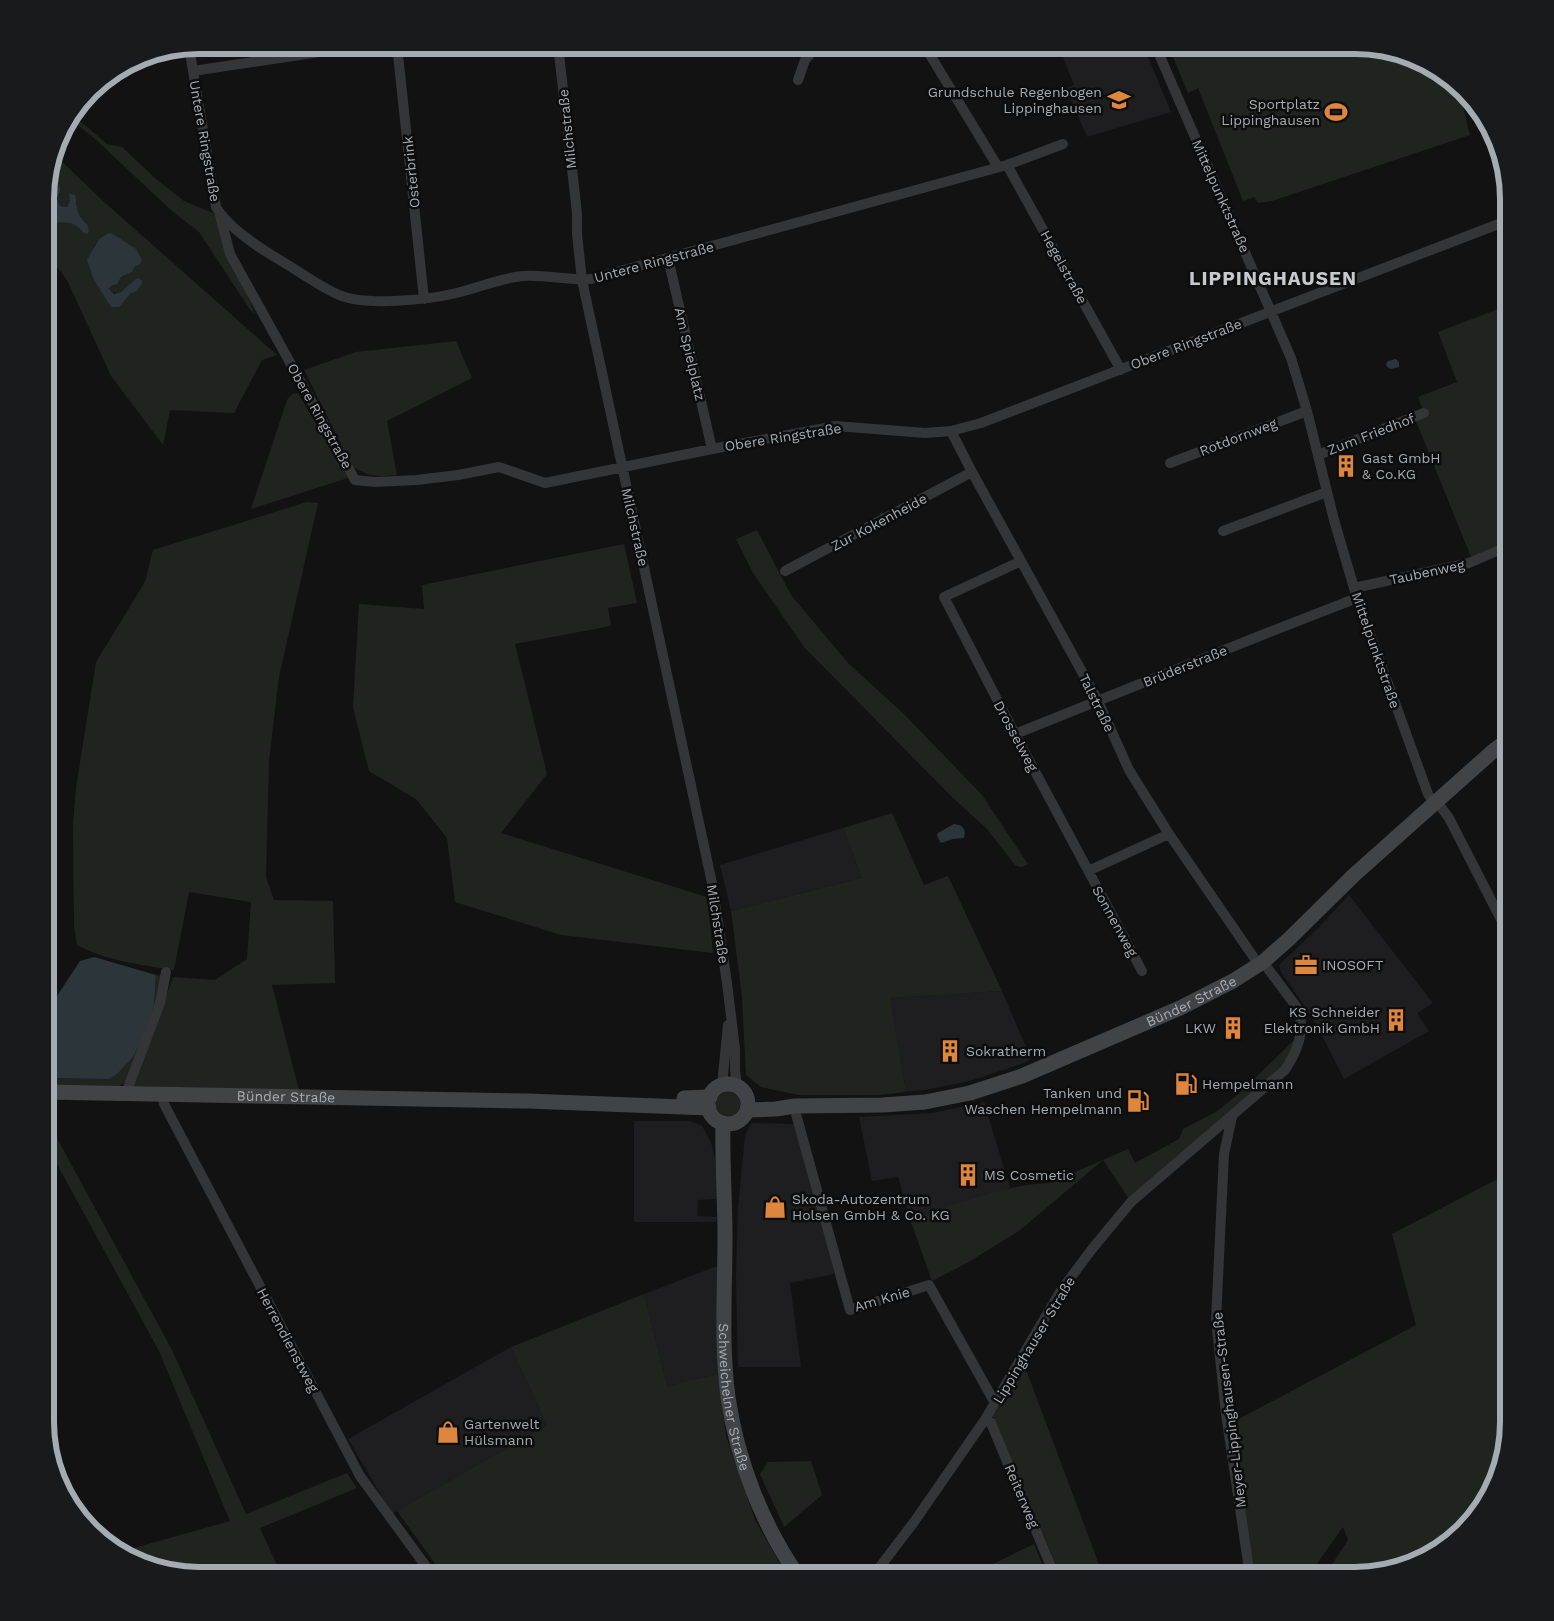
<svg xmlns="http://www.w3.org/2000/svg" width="1554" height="1621" font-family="'Work Sans',sans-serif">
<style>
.built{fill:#1e1e20}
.green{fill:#1f251e;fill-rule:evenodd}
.water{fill:#2c363a}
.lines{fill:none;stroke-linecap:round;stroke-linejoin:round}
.street{stroke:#333537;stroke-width:10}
.secondary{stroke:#414447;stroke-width:15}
.labels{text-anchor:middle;stroke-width:5;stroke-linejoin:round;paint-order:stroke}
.poi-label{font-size:14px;fill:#a4acb2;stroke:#0d0d0e;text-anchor:start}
.street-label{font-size:14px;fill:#a4acb2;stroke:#0d0d0e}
.district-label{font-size:19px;font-weight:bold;letter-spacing:1px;fill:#c5cacf;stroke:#0d0d0e}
.rim{fill:none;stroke:#a4acb2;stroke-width:6}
</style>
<rect width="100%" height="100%" fill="#121213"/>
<path class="built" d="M1058,45H1143L1171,112L1087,137L1066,88L1074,85Z
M843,828L862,878L731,911L720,865Z
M1349,895L1433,1003L1417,1013L1429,1031L1344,1079L1320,1032L1308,1011L1281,972L1279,965L1318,928Z
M1002,991L1031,1059L1024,1063L970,1081L925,1090L906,1092L890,998Z
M984,1102L1010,1188L910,1219L898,1177L872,1181L859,1117L932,1113Z
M634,1121H690L702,1126L711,1142L715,1159L717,1199L698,1200L697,1216L717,1217L716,1222H634Z
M752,1123L794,1124L833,1266L834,1274L790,1283L801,1367H738L736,1278L738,1207L745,1136L749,1127Z
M717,1266L718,1374L667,1386L644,1294Z
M511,1347L547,1425L392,1514L348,1439Z"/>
<path class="green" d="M1168,45H1324L1325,50L1343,45H1365L1424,61L1458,87L1470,135L1272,201L1258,203L1254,197L1243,201L1198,88L1188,93Z
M73,115L107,144L122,147L156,179L184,201L215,214L255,314L251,311L199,232L172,211L94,138L70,119Z
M54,154L103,201L277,355L262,360L234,413L170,410L163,445L111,376L67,280L45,251V215L53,223L68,222L78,226L87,223C79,216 76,212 77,202L70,201L67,207L60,206L57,198L60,194L52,176L49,174ZM113,234L118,237L132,272L121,277L114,286L110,287L109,289C118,300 130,284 138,278L142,280L137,291L130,294L119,306L111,307L93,276L94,247L99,239Z
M1509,305V540L1471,557L1416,421L1426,418L1418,397L1457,382L1438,332Z
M456,341L472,378L387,421L397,475C377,477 369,477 352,466L304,370L356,352Z
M298,393L348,478L251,509L287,400L292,394Z
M307,502L318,503L279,677L269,761L266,877L274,900L333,901L335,983L272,985L299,1090L134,1086L173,977L215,980L247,959L251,902L189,892L174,970C141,965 107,961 77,945L74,927L73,824L76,788L96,662L145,582L153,550Z
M757,530L791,595L848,663L905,715L982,795L1028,864L1022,867L1016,866L987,829L951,796L804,647L753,573L736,539Z
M624,544L637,603L608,608L611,626L515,644L547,774L501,833L707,897L713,953L561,935L455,902L447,838L416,799L369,771L353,707L359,604L424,609L422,585Z
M892,813L924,885L948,876L1002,991L890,998L906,1092L878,1095H799L761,1087L746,1075L742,997L731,911L862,878L843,828Z
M156,975L162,976L157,1005L126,1082L119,1086L45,1085V1078L109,1079L154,1004Z
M1294,1040L1293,1048L1279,1071L1129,1199L1103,1160L1019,1231L967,1263L932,1281L910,1219C953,1206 1005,1184 1050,1183L1128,1149L1135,1163L1179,1139L1183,1129L1216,1112L1241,1092Z
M716 1104a12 12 0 1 1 24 0a12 12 0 1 1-24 0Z
M45,1116L172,1350L246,1514L347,1473L357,1488L260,1528L282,1576H198L131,1560L120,1552L230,1521L159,1351L45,1142Z
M1509,1173V1423L1493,1490L1457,1538L1414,1564L1356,1576H1322L1327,1572L1348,1540L1343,1527L1311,1572L1303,1576H1254L1239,1479L1233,1422L1416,1325L1392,1234Z
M644,1294L667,1386L718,1374L726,1436L755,1520L787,1576H444L397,1511L547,1425L511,1347Z
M1025,1367L1094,1551L1103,1576H1061L993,1416Z
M811,1461L822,1495L784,1527L760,1474L768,1462Z
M1034,1544L1047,1576H968L971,1575Z"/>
<path class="water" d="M49,174C57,180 64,189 57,198L60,206L67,207L70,201L69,194L75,195C77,201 76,207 78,212C81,222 91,222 88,234L84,233C74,221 68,222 53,223L45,215V188Z
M109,233L113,234L136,249L142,260L140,264L134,267L132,272L121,277L117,284L110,287L109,289L114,294L121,292L136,279L138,278L142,280V283L137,291L130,294L119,307H111L94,280L87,260L99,239Z
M1396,359L1399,362V367L1391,369L1387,367L1386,364L1388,361Z
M954,824C964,825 966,830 964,838L953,839L941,843L937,836L938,833Z
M94,957L156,975L154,1004L142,1039L133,1057L118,1073L109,1079L45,1078V1004L53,1002L80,961Z"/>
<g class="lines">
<path class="street" d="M397,45L424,299
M558,45L577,213V234L582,280L712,883L727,983L735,1049V1070L737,1086
M924,45L998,167
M1155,45L1291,358L1307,411L1334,520L1357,598L1428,794L1435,804
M189,47L216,207C229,229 261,249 283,262C300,272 322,288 339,295C364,306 426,300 452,294C476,289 499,278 523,276C545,274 569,281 591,279L1007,165L1063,144
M193,71L366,45
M798,80L805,60L818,45
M1007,165L1121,370
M220,215L230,254L355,480L375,482L417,480L458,475L499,467L545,483L712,449L836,426L925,433L951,431L981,423L1509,220
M668,258L712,449
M951,431L972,472L1098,701L1129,770L1169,834L1259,965
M1318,455L1424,413
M1170,463L1307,411
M1223,531L1327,492
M1021,561L944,597L1015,734L1142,971
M785,571L972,472
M1354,588L1469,563L1499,550
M1015,734L1267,633L1357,598
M1437,802L1449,818L1509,935
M1088,871L1169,834
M722,1085L728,1025
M126,1093L160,1003L166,972
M162,1094L164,1104L360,1476L433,1576
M795,1106L796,1114L850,1310L929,1285L995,1403
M1232,1117L1224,1154L1216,1320L1226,1414L1250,1576
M986,1418L991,1423L1055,1576
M873,1576L914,1522L986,1418L1060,1292L1092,1249L1131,1202L1285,1070C1297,1052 1306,1030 1298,1009L1263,962"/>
<g class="secondary">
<circle cx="728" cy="1104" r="20"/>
<path id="s1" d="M45,1092L528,1101L709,1108"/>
<path d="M684,1098L710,1097"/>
<path id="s2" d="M747,1110L776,1109L795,1106L883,1105L925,1102L970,1093L1022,1076L1180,1008L1233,981L1263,962L1289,939L1354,875L1492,752L1509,739"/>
<path id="s3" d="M723,1123C722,1161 725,1199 725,1237C725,1290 721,1344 728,1397C737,1460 762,1524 798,1576"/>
</g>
</g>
<defs>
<symbol id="school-bare" viewBox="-9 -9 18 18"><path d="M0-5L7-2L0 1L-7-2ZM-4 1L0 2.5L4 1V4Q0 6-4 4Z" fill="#de863e" stroke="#0d0d0e" stroke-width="2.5" paint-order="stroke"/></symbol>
<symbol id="stadium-bare" viewBox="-9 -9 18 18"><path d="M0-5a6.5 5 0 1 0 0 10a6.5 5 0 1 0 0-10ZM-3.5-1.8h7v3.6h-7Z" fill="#de863e" stroke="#0d0d0e" stroke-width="2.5" paint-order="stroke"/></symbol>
<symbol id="building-bare" viewBox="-9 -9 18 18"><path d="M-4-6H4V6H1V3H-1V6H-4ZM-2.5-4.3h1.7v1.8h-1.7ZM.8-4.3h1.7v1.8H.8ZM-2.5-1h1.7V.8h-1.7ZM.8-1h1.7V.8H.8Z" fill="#de863e" stroke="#0d0d0e" stroke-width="2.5" paint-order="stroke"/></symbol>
<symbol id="office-bare" viewBox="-9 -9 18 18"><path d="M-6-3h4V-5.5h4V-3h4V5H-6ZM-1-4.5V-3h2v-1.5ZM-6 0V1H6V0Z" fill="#de863e" stroke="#0d0d0e" stroke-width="2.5" paint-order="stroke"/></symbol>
<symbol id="fuel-bare" viewBox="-9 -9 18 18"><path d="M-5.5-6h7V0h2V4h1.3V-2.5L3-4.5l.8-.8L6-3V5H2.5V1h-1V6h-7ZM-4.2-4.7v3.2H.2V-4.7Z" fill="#de863e" stroke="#0d0d0e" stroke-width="2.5" paint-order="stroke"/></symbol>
<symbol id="shop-bare" viewBox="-9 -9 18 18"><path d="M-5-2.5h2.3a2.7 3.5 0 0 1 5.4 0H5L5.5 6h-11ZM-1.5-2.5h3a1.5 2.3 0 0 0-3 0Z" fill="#de863e" stroke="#0d0d0e" stroke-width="2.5" paint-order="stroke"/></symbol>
</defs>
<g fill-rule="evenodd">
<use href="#school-bare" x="1103" y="84" width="32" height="32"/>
<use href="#stadium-bare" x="1320" y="96" width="32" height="32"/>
<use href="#building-bare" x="1330" y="450" width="32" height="32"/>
<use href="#office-bare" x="1290" y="949" width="32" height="32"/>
<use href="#building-bare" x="1380" y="1004" width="32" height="32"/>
<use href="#building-bare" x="1217" y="1012" width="32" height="32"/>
<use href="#building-bare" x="934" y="1035" width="32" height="32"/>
<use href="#fuel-bare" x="1170" y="1068" width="32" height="32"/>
<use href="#fuel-bare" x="1122" y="1085" width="32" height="32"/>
<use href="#building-bare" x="952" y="1159" width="32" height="32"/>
<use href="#shop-bare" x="759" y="1191" width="32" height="32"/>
<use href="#shop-bare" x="432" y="1416" width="32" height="32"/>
</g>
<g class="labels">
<g class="poi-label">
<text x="1102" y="97" text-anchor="end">Grundschule Regenbogen<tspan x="1102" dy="16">Lippinghausen</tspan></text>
<text x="1320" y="109" text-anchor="end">Sportplatz<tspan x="1320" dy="16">Lippinghausen</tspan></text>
<text x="1362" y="463">Gast GmbH<tspan x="1362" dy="16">&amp; Co.KG</tspan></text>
<text x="1322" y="970">INOSOFT</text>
<text x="1380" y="1017" text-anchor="end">KS Schneider<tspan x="1380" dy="16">Elektronik GmbH</tspan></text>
<text x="1216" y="1033" text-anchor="end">LKW</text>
<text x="966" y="1056">Sokratherm</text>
<text x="1202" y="1089">Hempelmann</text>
<text x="1122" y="1098" text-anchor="end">Tanken und<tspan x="1122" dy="16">Waschen Hempelmann</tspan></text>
<text x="984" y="1180">MS Cosmetic</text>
<text x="792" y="1204">Skoda-Autozentrum<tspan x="792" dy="16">Holsen GmbH &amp; Co. KG</tspan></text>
<text x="464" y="1429">Gartenwelt<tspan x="464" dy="16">Hülsmann</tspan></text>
</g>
<g class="street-label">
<text transform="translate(567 129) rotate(-96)" y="5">Milchstraße</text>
<text transform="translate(205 141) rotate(80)" y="5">Untere Ringstraße</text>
<text transform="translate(411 172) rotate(-96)" y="5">Osterbrink</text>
<text transform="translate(1221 196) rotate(66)" y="5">Mittelpunktstraße</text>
<text transform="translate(654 262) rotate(-15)" y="5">Untere Ringstraße</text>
<text transform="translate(1064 267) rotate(61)" y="5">Hegelstraße</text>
<text transform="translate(1186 344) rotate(-21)" y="5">Obere Ringstraße</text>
<text transform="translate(690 354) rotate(77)" y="5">Am Spielplatz</text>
<text transform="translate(320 416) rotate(61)" y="5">Obere Ringstraße</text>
<text transform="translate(1371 434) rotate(-21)" y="5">Zum Friedhof</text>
<text transform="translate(783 437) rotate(-9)" y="5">Obere Ringstraße</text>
<text transform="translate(1238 437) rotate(-21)" y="5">Rotdornweg</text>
<text transform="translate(879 522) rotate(-28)" y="5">Zur Kokenheide</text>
<text transform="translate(635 527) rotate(77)" y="5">Milchstraße</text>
<text transform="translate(1427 572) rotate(-12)" y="5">Taubenweg</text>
<text transform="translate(1376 650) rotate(71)" y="5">Mittelpunktstraße</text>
<text transform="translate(1185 666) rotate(-22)" y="5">Brüderstraße</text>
<text transform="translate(1097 703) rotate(64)" y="5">Talstraße</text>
<text transform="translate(1016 736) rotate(62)" y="5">Drosselweg</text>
<text transform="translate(1115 921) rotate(61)" y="5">Sonnenweg</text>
<text transform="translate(718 924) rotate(81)" y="5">Milchstraße</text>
<text dy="5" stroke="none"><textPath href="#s2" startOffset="464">Bünder Straße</textPath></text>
<text dy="5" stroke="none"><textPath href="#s1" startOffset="241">Bünder Straße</textPath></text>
<text transform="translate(882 1299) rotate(-16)" y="5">Am Knie</text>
<text transform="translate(288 1340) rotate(62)" y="5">Herrendienstweg</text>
<text transform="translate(1034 1340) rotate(-59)" y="5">Lippinghauser Straße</text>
<text dy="5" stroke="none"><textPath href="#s3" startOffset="275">Schweichelner Straße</textPath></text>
<text transform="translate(1229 1410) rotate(-97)" y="5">Meyer-Lippinghausen-Straße</text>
<text transform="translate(1022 1496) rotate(67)" y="5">Reiterweg</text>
</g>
<g class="district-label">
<text x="1273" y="285">LIPPINGHAUSEN</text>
</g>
</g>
<path d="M0 0H1554V1621H0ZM199 54H1355A145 145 0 0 1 1500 199V1422A145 145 0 0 1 1355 1567H199A145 145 0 0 1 54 1422V199A145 145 0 0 1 199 54Z" fill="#191a1b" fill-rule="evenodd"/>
<path class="rim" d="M199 54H1355A145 145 0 0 1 1500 199V1422A145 145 0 0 1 1355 1567H199A145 145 0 0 1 54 1422V199A145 145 0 0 1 199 54Z"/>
</svg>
